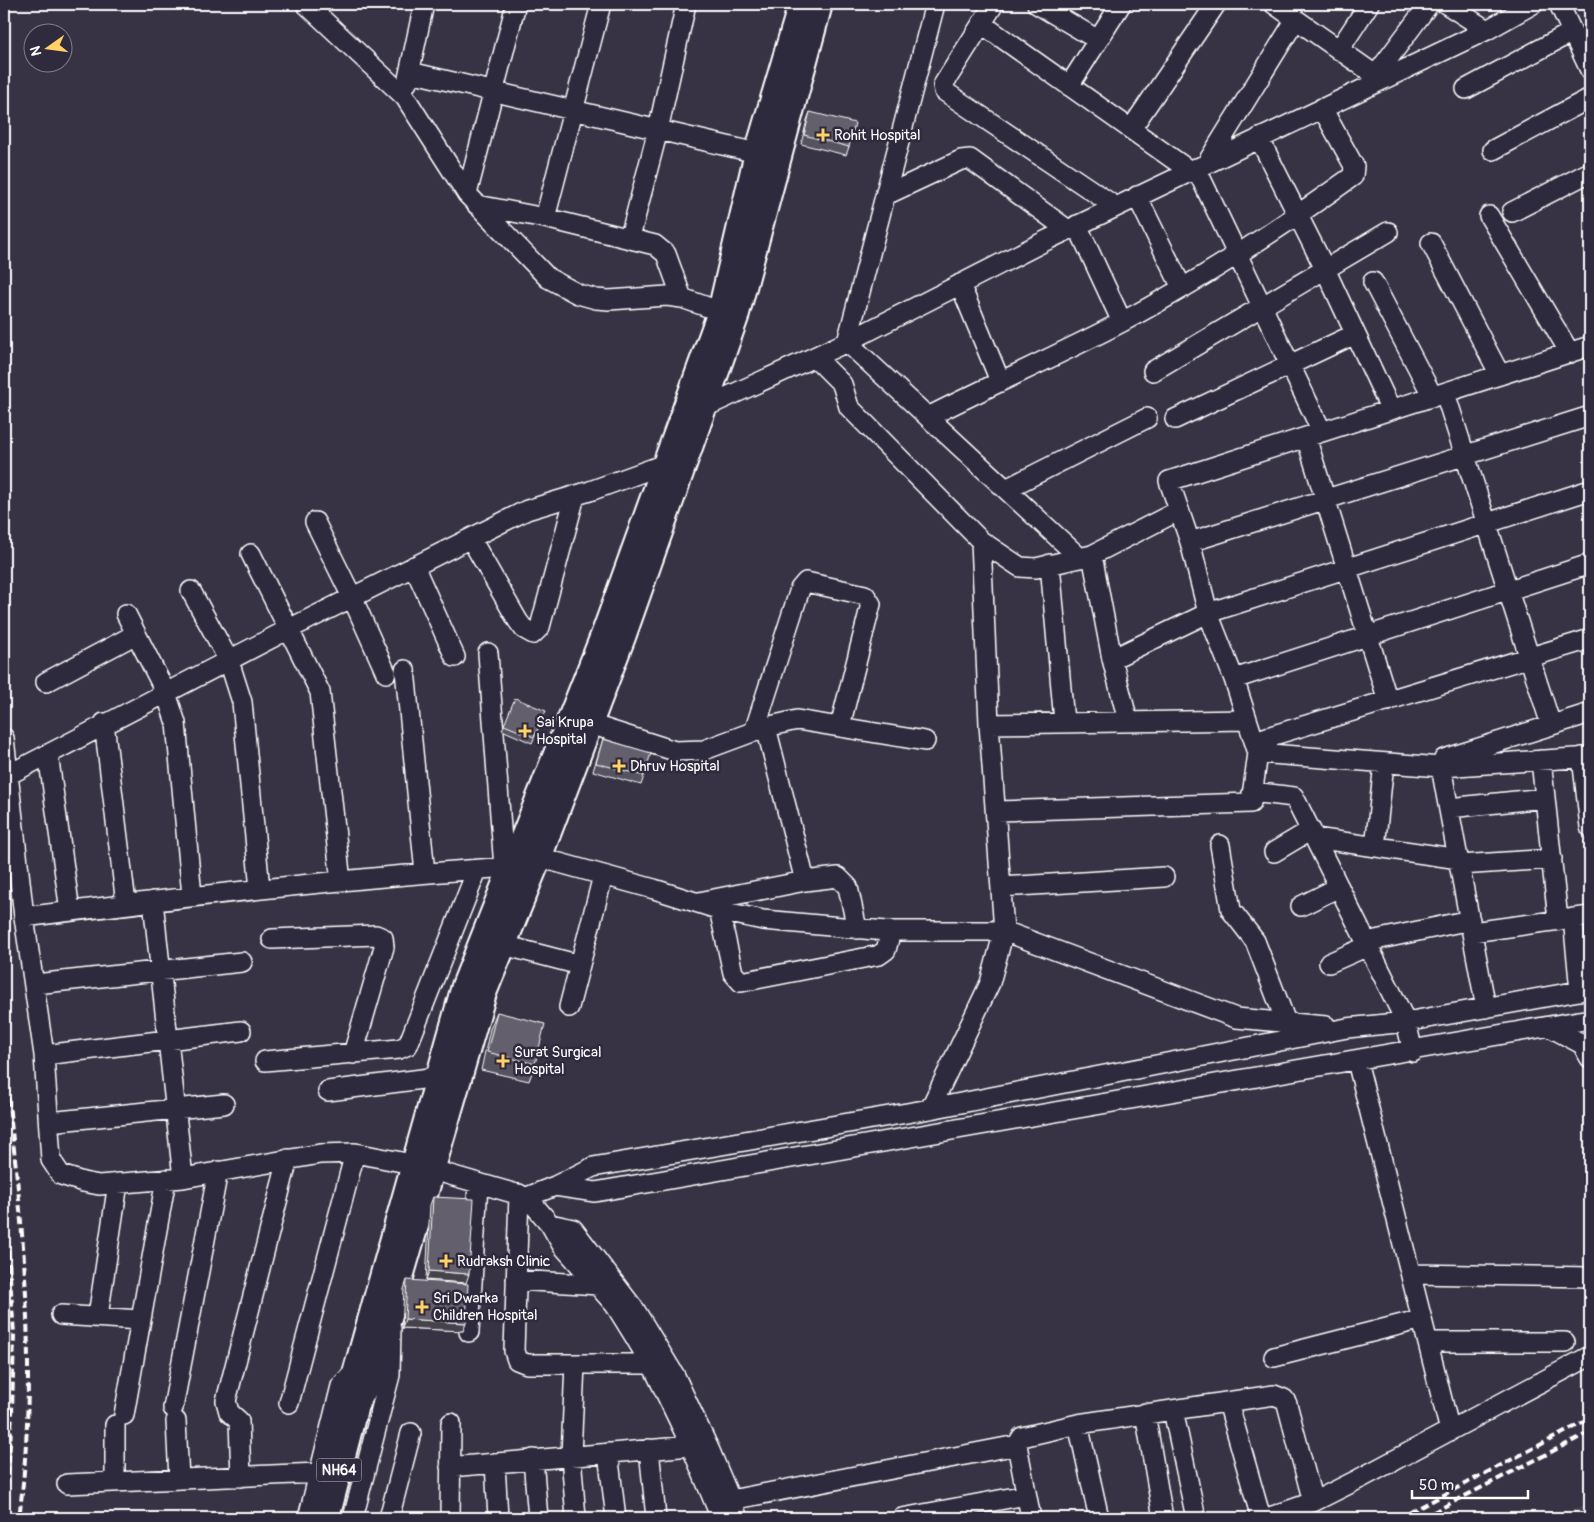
<svg xmlns="http://www.w3.org/2000/svg" width="1594" height="1522" font-family="Pangolin,sans-serif">
<style>
.industrial{fill:url(#industrial-grid)}
.lines{fill:none;stroke-linecap:round;stroke-linejoin:round}
.minor-casing{stroke:#fff;stroke-width:22}
.major-casing{stroke:#fff;stroke-width:28}
.minor{stroke:#2f2a3d;stroke-width:19}
.major{stroke:#2f2a3d;stroke-width:24}
.rail{stroke:#fff;stroke-width:4;stroke-dasharray:8 4;stroke-linecap:butt}
.wall{fill:#55525e;stroke:#fff}
.shaded-wall{fill:#45424c;stroke:#fff}
.building{fill:#635f6d;stroke:#fff}
.poi-dot{fill:#ffd166;stroke:#2f2a3d;stroke-width:2}
.labels{text-anchor:middle;stroke-width:5;stroke-linejoin:round;paint-order:stroke}
.shield{fill:#2f2a3d;stroke:#c1bfc5;stroke-width:1}
.shield-label{font-size:14px;font-weight:bold;fill:#fff}
.poi-label{font-size:15px;fill:#fff;stroke:#2f2a3d;text-anchor:start}
</style>
<defs>
<pattern id="industrial-grid" width="8" height="8" patternUnits="userSpaceOnUse" patternTransform="scale(1.25)"><rect width="8" height="8" fill="#444051"/><path d="M0 4h8M4 0v8" fill="none" stroke="#605d6b"/></pattern>
</defs>
<rect width="100%" height="100%" fill="#373345"/>
<filter id="ink" filterUnits="userSpaceOnUse"><feTurbulence type="fractalNoise" baseFrequency=".02" numOctaves="2"/><feDisplacementMap in="SourceGraphic" scale="10" xChannelSelector="R" yChannelSelector="G"/><feConvolveMatrix kernelMatrix="1 2 1 2 8 2 1 2 1" color-interpolation-filters="sRGB"/></filter>
<g filter="url(#ink)">
<path class="industrial" d="M1590,1502V1518H1559Z"/>
<g class="lines">
<defs>
<path id="minor" d="M306,4L405,97L467,194L548,278L578,294L596,299L609,300L667,296L682,298L733,316
M935,4L847,342L1080,558
M994,4L943,85L944,91L1116,207
M1037,4L1098,40
M1274,4L1381,79
M1446,4L1487,30
M1559,4L1590,70
M982,24L1190,171
M1339,50L1369,4
M410,72L757,153
M1376,75L1429,4
M407,83L424,4
M1069,86L1121,4
M1466,89L1572,32
M1131,129L1216,4
M1259,138L1325,269L1391,410
M1493,150L1590,98
M1207,163L1296,19
M1196,168L1322,432
M467,194L516,4
M886,195L961,160L970,159L1068,230
M1137,196L1182,288
M477,205L545,218L655,245L666,254L682,298
M1512,212L1590,172
M1489,216L1570,353
M545,218L601,4
M1077,225L1122,322
M630,237L658,130L686,4
M1431,243L1500,375
M1373,282L1433,397
M960,284L1000,381
M815,357L842,384L849,407L981,541L1020,567L1036,568L1092,555L1178,511
M1153,371L1388,232
M1445,393L1551,725
M705,407L847,342L1049,239L1487,30L1533,4
M928,417C993,384 1059,355 1122,322C1203,279 1279,229 1353,176L1354,166L1322,108
M1175,419L1355,334
M1306,437L1388,701
M1006,489L1147,418
M315,522L352,597L386,673
M471,539L518,621L524,629L533,634L540,627L575,496
M1190,542L1590,416
M251,554L320,692L341,882
M1092,555L1112,659L1128,721
M1050,564L1064,722
M414,566L455,657
M191,591L229,661L242,702L260,889
M126,614L166,693L176,723L192,896
M488,653L504,868
M1112,659L1208,613L1590,490
M405,670L425,873
M1234,679L1590,564
M46,682L136,634
M104,723L126,904
M590,724L675,751L704,750L766,727L797,720L925,741
M989,724L1247,720
M766,727L805,881
M754,732L800,589L806,582L865,595L871,604L840,726
M4,738L24,917L44,1055L51,1160L61,1175L83,1182L99,1185L183,1178L320,1154L355,1153L412,1164L527,1197L550,1224L562,1245L615,1305L633,1334L655,1371L691,1446L721,1518
M1254,741L1590,639
M1258,753L1441,767L1590,757
M48,754L70,911
M1582,757L1590,827
M1444,759L1590,713
M1541,760L1558,920
M1441,767L1486,1008
M8,775L289,629L527,510L590,491L665,464
M1252,792L1294,797L1406,1022L1413,1052
M1449,808L1545,798
M997,811L1251,803L1258,753L1234,679L1208,613L1190,542L1169,481L1590,346
M1315,838L1459,859
M1220,845L1231,910L1255,941L1286,1022
M1375,847L1384,763
M1274,852L1311,830
M527,854L654,889L730,913L763,920L886,931H1004L1236,1018L1326,1026
M1460,865L1552,859
M1001,887L1164,877
M153,901L183,1178
M699,902L805,881L838,877L848,887L857,929
M1301,906L1339,887
M719,909L733,973L741,982L879,955L886,950L891,931
M24,917C185,897 347,878 509,867
M1573,918L1580,991
M1472,932L1590,916
M272,939L376,935L383,938L384,947L353,1054
M1366,942L1470,920
M503,945L580,965
M1329,963L1368,946
M35,984L242,962
M569,1007L603,876
M1550,1027L1582,1044L1590,1058
M44,1055L241,1031
M265,1061L399,1049L408,1045L477,870
M1357,1061L1450,1431
M328,1091L438,1077
M930,1109L990,983L1004,931L989,724L981,541
M49,1122L224,1104
M555,1186L595,1192L1590,1019
M519,1194L514,1351L517,1360L527,1364H650
M527,1197L555,1186L593,1167L930,1109L1347,1028L1406,1022L1590,989
M550,1224L573,1229L635,1310L675,1376L710,1451L738,1518
M1411,1274L1590,1277
M516,1280L599,1285
M61,1315L140,1320
M98,1316L118,1183
M469,1332L478,1184
M1428,1342H1565
M1274,1357L1422,1319
M575,1364L571,1456L576,1518
M1228,1402L1261,1518
M289,1403L355,1153
M173,1408L218,1171
M1173,1410L1196,1518
M1145,1413L1163,1518
M124,1415L166,1179
M176,1421L179,1479
M1078,1424L1099,1518
M649,1449L656,1518
M608,1453L616,1518
M533,1459L538,1518
M495,1463L498,1518
M450,1467L691,1446
M241,1477L239,1421L229,1412L226,1401L288,1159
M115,1482V1425
M67,1484L319,1473
M731,1500L1017,1445
M308,1518L341,1386L356,1370
M353,1518L390,1375L391,1329
M389,1518L411,1433
M450,1518L451,1423
M902,1518L1026,1495
M1031,1518L1017,1445L1022,1437L1078,1424L1274,1395L1284,1399L1287,1404L1313,1502
M1267,1518L1313,1502L1359,1479L1590,1356"/>
<path id="major" d="M356,1404V1370L464,986L604,633L720,312L757,153L801,4
M327,1518L356,1405L372,1376L484,993L539,858L623,637L736,317L820,4"/>
</defs>
<use href="#minor" class="minor-casing"/>
<use href="#major" class="major-casing"/>
<use href="#minor" class="minor"/>
<use href="#major" class="major"/>
<path class="rail" d="M4,1062C22,1214 39,1366 19,1518
M4,1191L14,1334L12,1414L5,1518
M1399,1518L1590,1419
M1422,1518L1590,1432"/>
</g>
<path class="wall" d="M810,112L849,147L846,155L801,144L807,120Z
M543,717L532,743L502,730L504,725Z
M603,739L644,776L641,785L593,771Z
M497,1012L535,1064L529,1081L481,1070L490,1029Z
M433,1197L466,1283L426,1280L430,1205Z
M407,1280L466,1323L463,1331L402,1328L404,1289Z"/>
<path class="shaded-wall" d="M429,1271L469,1274L466,1283L426,1280Z
M405,1319L466,1323L463,1331L402,1328Z"/>
<path class="building" d="M810,112L855,123L849,147L804,135Z
M515,698L546,711L534,737L504,725Z
M603,739L651,753L644,776L596,763Z
M497,1012L545,1024L535,1064L487,1052Z
M433,1197L474,1199L469,1274L429,1271Z
M407,1280L468,1284L466,1323L405,1319Z"/>
</g>
<g class="poi-dot">
<path d="M820.5 127.5h5v5h5v5h-5v5h-5v-5h-5v-5h5z"/>
<path d="M522.5 723.5h5v5h5v5h-5v5h-5v-5h-5v-5h5z"/>
<path d="M616.5 758.5h5v5h5v5h-5v5h-5v-5h-5v-5h5z"/>
<path d="M500.5 1053.5h5v5h5v5h-5v5h-5v-5h-5v-5h5z"/>
<path d="M443.5 1253.5h5v5h5v5h-5v5h-5v-5h-5v-5h5z"/>
<path d="M419.5 1299.5h5v5h5v5h-5v5h-5v-5h-5v-5h5z"/>
</g>
<g class="labels">
<rect class="shield" x="316.5" y="1458.5" width="45" height="23" rx="4"/>
<g class="shield-label">
<text x="339" y="1475">NH64</text>
</g>
<g class="poi-label">
<text x="834" y="140">Rohit Hospital</text>
<text x="536" y="727">Sai Krupa<tspan x="536" dy="17">Hospital</tspan></text>
<text x="630" y="771">Dhruv Hospital</text>
<text x="514" y="1057">Surat Surgical<tspan x="514" dy="17">Hospital</tspan></text>
<text x="457" y="1266">Rudraksh Clinic</text>
<text x="433" y="1303">Sri Dwarka<tspan x="433" dy="17">Children Hospital</tspan></text>
</g>
</g>
<rect width="1594" height="1522" fill="none" stroke="#2f2a3d" stroke-width="20"/>
<rect x="10" y="10" width="1574" height="1502" fill="none" stroke="#fff" stroke-width="2" filter="url(#ink)"/>
<g transform="translate(48 48) rotate(256)"><circle r="24" fill="#2f2a3d" stroke="#827f8b"/>
<path d="M0-4L9 19L0 12L-9 19Z" fill="#ffd166"/>
<text y="-8" font-size="14" font-weight="bold" text-anchor="middle" fill="#ffffff">N</text>
</g>
<path d="M1412 1490v8h116v-8" fill="none" stroke="#ffffff" stroke-width="2.5"/>
<text x="1419" y="1490" font-size="15" fill="#ffffff" stroke="#2f2a3d" stroke-width="4" paint-order="stroke">50 m</text>
</svg>
